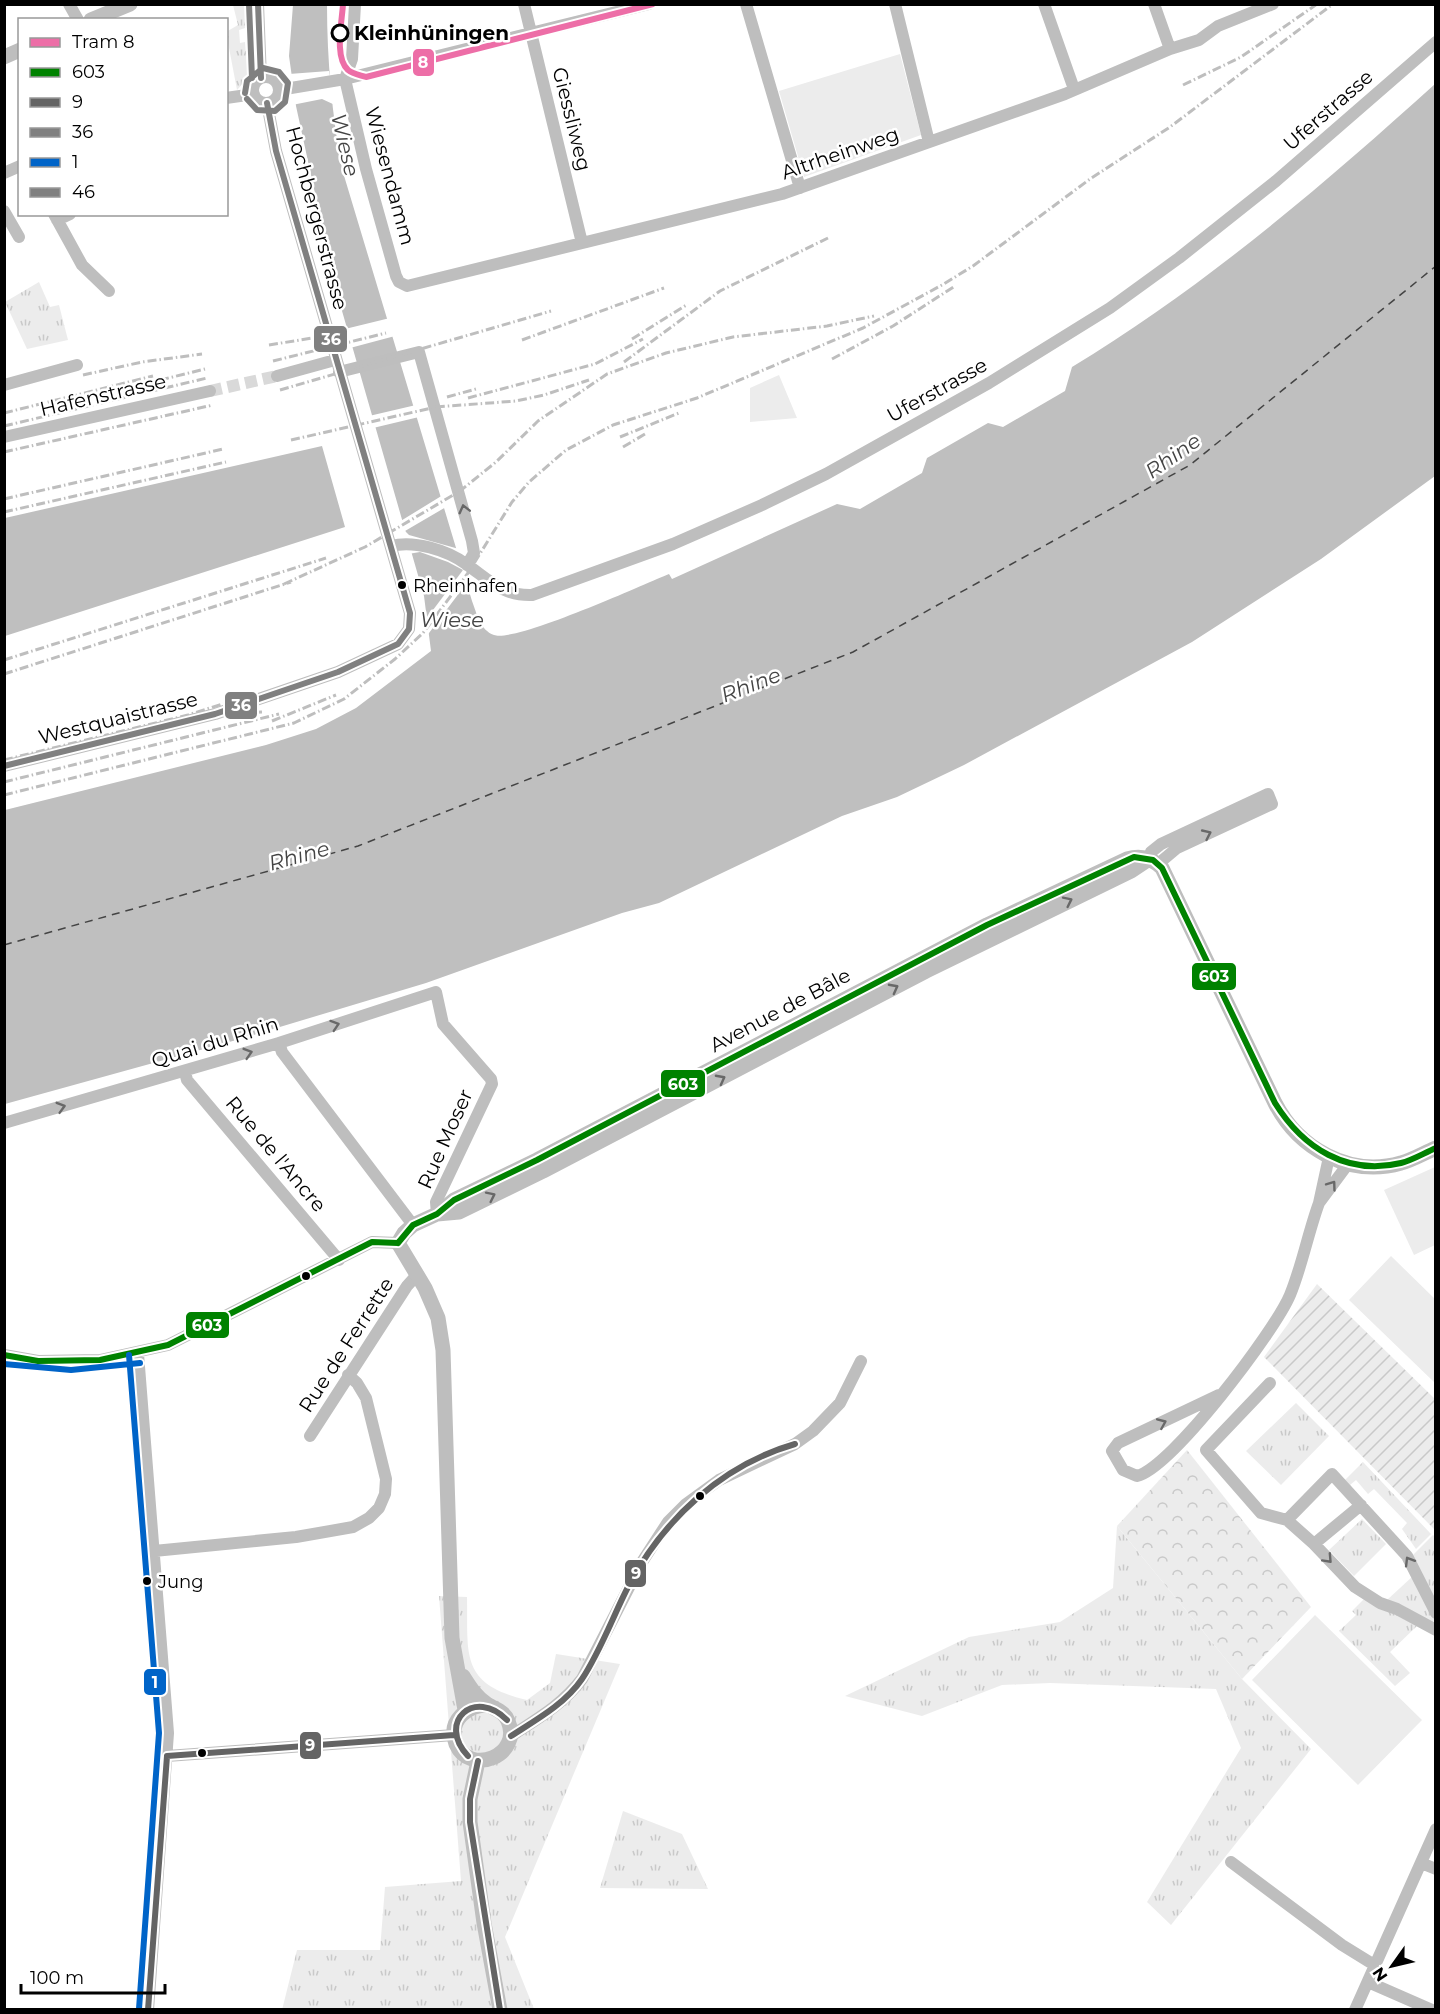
<svg xmlns="http://www.w3.org/2000/svg" width="1440" height="2014" font-family="Montserrat,sans-serif">
<style>
.grass{fill:url(#grass-tufts)}
.forest{fill:url(#forest-crowns)}
.garden{fill:url(#garden-furrows)}
.pitch{fill:#ececec}
.water{fill:#bfbfbf}
.pier{fill:#fff}
.lines{fill:none;stroke-linecap:round;stroke-linejoin:round}
.ferry{stroke:#444;stroke-width:1.5;stroke-dasharray:8 6;stroke-linecap:butt}
.minor-tunnel{stroke:#d9d9d9;stroke-width:12;stroke-dasharray:12 6;stroke-linecap:butt}
.minor{stroke:#bebebe;stroke-width:12}
.major{stroke:#bebebe;stroke-width:15}
.rail{stroke:#bebebe;stroke-width:3;stroke-dasharray:9 3 1.5 3;stroke-linecap:butt}
.bus-1-casing{stroke:#fff;stroke-width:10}
.bus-2-casing{stroke:#fff;stroke-width:10}
.bus-3-casing{stroke:#fff;stroke-width:10}
.bus-4-casing{stroke:#fff;stroke-width:10}
.bus-5-casing{stroke:#fff;stroke-width:10}
.bus-1{stroke:#008200;stroke-width:6}
.bus-2{stroke:#646464;stroke-width:6}
.bus-3{stroke:#808080;stroke-width:6}
.bus-4{stroke:#0064c8;stroke-width:6}
.bus-5{stroke:#808080;stroke-width:6}
.tram-1-casing{stroke:#fff;stroke-width:10}
.tram-1{stroke:#ed6ea7;stroke-width:6}
.oneway{stroke:#686868}
.stop-dot{fill:#fff;stroke:#000;stroke-width:3}
.bus-dot{fill:#000;stroke:#fff;stroke-width:2}
.labels{text-anchor:middle;stroke-width:5;stroke-linejoin:round;paint-order:stroke}
.bus-label{font-size:18px;fill:#000;stroke:#fff;text-anchor:start}
.stop-label{font-size:20px;font-weight:bold;fill:#000;stroke:#fff;text-anchor:start}
.street-label{font-size:20px;fill:#000;stroke:#fff}
.water-label{font-size:21px;font-style:italic;fill:#444;stroke:#fff}
.line-badge{stroke:#fff;stroke-width:2}
.badge-label{font-size:16px;text-anchor:middle;font-weight:bold;fill:#fff}
</style>
<defs>
<pattern id="grass-tufts" width="24" height="20" patternUnits="userSpaceOnUse" patternTransform="scale(1.5)"><rect width="24" height="20" fill="#ececec"/><path d="M3 7l-1-3M5 7V3M7 7l1-3M15 17l-1-3M17 17v-4M19 17l1-3" fill="none" stroke="#c9c9c9"/></pattern>
<pattern id="forest-crowns" width="20" height="18" patternUnits="userSpaceOnUse" patternTransform="scale(1.5)"><rect width="20" height="18" fill="#ececec"/><path d="M2 6a3 3 0 1 1 6 0M12 15a3 3 0 1 1 6 0" fill="none" stroke="#c9c9c9"/></pattern>
<pattern id="garden-furrows" width="10" height="10" patternUnits="userSpaceOnUse" patternTransform="scale(1.5)"><rect width="10" height="10" fill="#ececec"/><path d="M-1 1l2-2M0 10L10 0M9 11l2-2" fill="none" stroke="#c9c9c9"/></pattern>
</defs>
<rect width="100%" height="100%" fill="#fff"/>
<path class="grass" d="M233,5H245V28L239,30L240,43L245,42L248,78L237,90L226,32L238,25Z
M39,282L50,307L59,305L68,340L27,349L5,302Z
M1296,1403L1329,1436L1281,1485L1246,1451Z
M1363,1462L1431,1534L1416,1549L1402,1529L1407,1523L1374,1489L1368,1494L1356,1480L1350,1485L1345,1480Z
M1362,1519L1386,1544L1354,1576L1329,1550Z
M1117,1526L1242,1679L1311,1749L1171,1925L1147,1902L1241,1748L1216,1689L1050,1683L1002,1685L922,1716L845,1696L969,1637L1060,1622L1113,1588Z
M1433,1535L1435,1537V1604L1412,1556Z
M1413,1576L1434,1619L1433,1624L1402,1605L1387,1600Z
M439,1596L467,1597C468,1656 460,1684 527,1700L550,1683L556,1654L620,1664L505,1937L534,2009L282,2010L297,1950H380L385,1887L461,1881Z
M1365,1598L1417,1626L1390,1652L1410,1673L1395,1686L1339,1631L1356,1615L1352,1611Z
M623,1811L682,1834L708,1889L600,1888Z"/>
<path class="forest" d="M1187,1450L1311,1607L1242,1679L1117,1526Z"/>
<path class="garden" d="M1317,1284L1435,1399V1530L1264,1357Z"/>
<path class="pitch" d="M900,54L921,135L804,177L779,91Z
M779,375L797,418L750,422V388Z
M1435,1167V1245L1414,1255L1384,1190Z
M1391,1256L1435,1299V1383L1349,1300Z
M1315,1615L1422,1720L1358,1785L1252,1680Z"/>
<path class="water" d="M293,5H327C327,60 332,115 342,169L472,601C477,614 480,630 494,635C515,643 642,585 669,574L672,579L837,504L860,509L922,473L927,458L988,423L1003,427L1065,391L1072,367C1204,287 1321,187 1435,84V476L1321,559L1192,642L964,765L897,797L842,816L659,903L622,913L426,983L240,1039L5,1104V810L266,745L316,729L356,708L431,651L424,596L336,290L296,106L289,56Z
M322,446L345,527L5,636V518Z"/>
<path class="pier" d="M329,71L335,105L322,99L292,105L289,74Z
M390,318L395,336L350,348L345,329Z
M416,405L419,417L373,428L369,416Z
M443,495L446,507L405,531L409,535L459,549L463,570L469,580L426,637L424,622L463,570L448,562L420,552L408,554L399,522Z"/>
<g class="lines">
<path class="ferry" d="M4,945L358,846L853,652L1190,465L1436,266"/>
<path class="minor-tunnel" d="M210,391L277,376"/>
<path class="minor" d="M69,4L78,20
M258,4L261,78
M355,4L352,59L345,79L366,169L396,276L399,282L407,286L782,194L1065,94L1170,49L1199,40L1218,26L1273,4
M524,4L582,243
M746,4L800,188
M895,4L929,142
M1044,4L1074,89
M1154,4L1170,49
M253 90a13 13 0 1 1 26 0a13 13 0 1 1-26 0Z
M279,90L345,79L649,4
M226,98L254,94
M4,173L20,166
M4,211L19,237
M54,214L82,265L109,291
M57,220L70,214
M339,372L419,352L472,541L474,553L467,565
M277,376L335,360
M4,385L77,365
M4,437L210,391
M391,546C414,540 447,550 466,564C489,580 502,596 532,595L673,544L762,505L826,474L989,383L1110,308L1179,258L1276,181L1436,42
M4,766L215,714L338,672L398,644L409,629L410,613L276,151L267,103
M1149,859L1151,852L1161,844L1268,794L1272,804L1177,848L1158,864
M279,1043L282,1052L413,1225
M185,1072L187,1080L339,1260
M4,1123L279,1043L436,992L443,1024L491,1079L492,1084L436,1202L437,1214
M1329,1157L1319,1203L1348,1164
M138,1354L168,1733L148,2010
M4,1355L38,1361L100,1360L168,1345L372,1242L398,1243
M1270,1383L1206,1450L1261,1513L1287,1520
M1219,1395L1118,1443L1112,1451L1123,1470L1137,1476C1172,1467 1275,1331 1290,1295C1302,1266 1308,1233 1319,1203
M310,1436L407,1286L416,1276
M1314,1544L1361,1505
M154,1551L296,1537L353,1527L369,1518L379,1508L385,1494L386,1479L366,1398L357,1383L348,1375
M1436,1613L1407,1556L1332,1474L1287,1520L1314,1544L1355,1587L1380,1603L1397,1609L1436,1630
M511,1736C537,1719 562,1705 582,1679L642,1562L668,1522L686,1504L719,1480L795,1444L813,1431L840,1403L861,1361
M167,1756L454,1735
M1231,1862L1342,1945L1376,1966
M1421,1863L1436,1869
M1368,1982L1432,2010
M1355,2010L1436,1829"/>
<path class="major" d="M91,20L130,4
M4,57L20,50
M437,1214L459,1212L543,1171L926,971L1131,871L1149,859
M463,1676C470,1687 476,1697 487,1704C496,1710 504,1711 508,1721C523,1755 470,1777 456,1744C447,1720 468,1705 488,1705
M465,1710L452,1638L443,1350L438,1318L425,1288L398,1243L404,1233L413,1225L437,1214L454,1200L537,1160L987,925L1127,859C1141,855 1152,858 1162,868L1275,1103C1298,1148 1349,1178 1401,1163C1413,1160 1424,1153 1436,1148
M478,1761L470,1799V1822L484,1923L500,2010"/>
<path class="rail" d="M1183,85L1241,57L1317,4
M632,339L688,304
M522,340L664,288
M269,345L350,332
M832,359L893,326L955,286
M273,361L386,333
M624,362L720,291L828,238
M83,375L142,362L202,354
M144,384L205,369
M280,390L551,311
M447,397L476,389
M468,398L595,364L643,339
M4,413L153,376
M4,426L207,378
M620,437L679,413
M291,440L436,407L516,401L544,395L589,380
M623,447L645,434
M4,452L213,405
M4,499L223,449
M4,512L226,462
M284,584L365,547L460,491L496,462L538,421L607,374L666,353L733,337L827,326L874,316
M4,660L326,558
M4,674L291,582
M206,715L262,712
M272,721L336,695
M4,760L188,715L244,697
M4,782L279,714
M4,795L294,723L344,699L395,659L423,633L468,573L512,502L529,482L566,450L613,425L697,398L863,328L942,285L973,266L1090,179L1170,127L1333,4"/>
<defs>
<path id="bus-1" d="M398,1243L413,1225L437,1214L454,1200L537,1160L987,925L1134,857L1153,860L1162,868L1275,1103C1303,1148 1347,1176 1401,1163C1413,1160 1424,1153 1436,1148
M4,1355L38,1361L100,1360L168,1345L372,1242L398,1243"/>
<path id="bus-2" d="M511,1736C536,1720 565,1704 582,1679C601,1650 613,1616 629,1585C664,1519 722,1465 795,1444
M167,1756L454,1735
M468,1756C436,1722 475,1687 507,1720
M478,1761L470,1799V1822L500,2010
M148,2010L167,1756"/>
<path id="bus-3" d="M258,4L261,78
M4,766L215,714L338,672L398,644L409,629L410,613L276,151L267,103"/>
<path id="bus-4" d="M129,1355L159,1733L139,2009
M4,1364L71,1370L140,1363"/>
<path id="bus-5" d="M249,4L252,78
M245,93L247,81L263,68L279,72L288,83L285,102L275,111L257,110L247,99"/>
</defs>
<use href="#bus-1" class="bus-1-casing"/>
<use href="#bus-2" class="bus-2-casing"/>
<use href="#bus-3" class="bus-3-casing"/>
<use href="#bus-4" class="bus-4-casing"/>
<use href="#bus-5" class="bus-5-casing"/>
<use href="#bus-1" class="bus-1"/>
<use href="#bus-2" class="bus-2"/>
<use href="#bus-3" class="bus-3"/>
<use href="#bus-4" class="bus-4"/>
<use href="#bus-5" class="bus-5"/>
<defs>
<path id="tram-1" d="M343,4C342,22 334,57 348,70C353,74 360,75 366,77L653,4"/>
</defs>
<use href="#tram-1" class="tram-1-casing"/>
<use href="#tram-1" class="tram-1"/>
</g>
<defs><path id="oneway-chevron" d="M-2-3.5L2.5 0L-2 3.5" fill="none" stroke-width="1.6" stroke-linecap="round" stroke-linejoin="round" transform="scale(1.5)"/></defs>
<g class="oneway">
<use href="#oneway-chevron" transform="translate(464 509) rotate(-104)"/>
<use href="#oneway-chevron" transform="translate(1207 834) rotate(-25)"/>
<use href="#oneway-chevron" transform="translate(1068 901) rotate(-26)"/>
<use href="#oneway-chevron" transform="translate(894 988) rotate(-28)"/>
<use href="#oneway-chevron" transform="translate(335 1025) rotate(-18)"/>
<use href="#oneway-chevron" transform="translate(248 1053) rotate(-17)"/>
<use href="#oneway-chevron" transform="translate(721 1079) rotate(-28)"/>
<use href="#oneway-chevron" transform="translate(61 1107) rotate(-16)"/>
<use href="#oneway-chevron" transform="translate(1332 1185) rotate(-54)"/>
<use href="#oneway-chevron" transform="translate(491 1196) rotate(-26)"/>
<use href="#oneway-chevron" transform="translate(1162 1423) rotate(-23)"/>
<use href="#oneway-chevron" transform="translate(1328 1559) rotate(47)"/>
<use href="#oneway-chevron" transform="translate(1409 1561) rotate(-121)"/>
</g>
<circle class="stop-dot" cx="340" cy="33" r="8"/>
<g class="bus-dot">
<circle cx="402" cy="585" r="5"/>
<circle cx="306" cy="1276" r="5"/>
<circle cx="700" cy="1496" r="5"/>
<circle cx="147" cy="1581" r="5"/>
<circle cx="202" cy="1753" r="5"/>
</g>
<g class="labels">
<g class="bus-label">
<text x="413" y="592">Rheinhafen</text>
<text x="158" y="1588">Jung</text>
</g>
<g class="stop-label">
<text x="354" y="40">Kleinhüningen</text>
</g>
<g class="street-label">
<text transform="translate(1328 110) rotate(-41)" y="7">Uferstrasse</text>
<text transform="translate(572 119) rotate(76)" y="7">Giessliweg</text>
<text transform="translate(840 153) rotate(-19)" y="7">Altrheinweg</text>
<text transform="translate(390 176) rotate(75)" y="7">Wiesendamm</text>
<text transform="translate(317 218) rotate(75)" y="7">Hochbergerstrasse</text>
<text transform="translate(937 390) rotate(-29)" y="7">Uferstrasse</text>
<text transform="translate(103 395) rotate(-13)" y="7">Hafenstrasse</text>
<text transform="translate(118 718) rotate(-14)" y="7">Westquaistrasse</text>
<text transform="translate(780 1010) rotate(-28)" y="7">Avenue de Bâle</text>
<text transform="translate(215 1042) rotate(-17)" y="7">Quai du Rhin</text>
<text transform="translate(445 1139) rotate(-66)" y="7">Rue Moser</text>
<text transform="translate(276 1154) rotate(50)" y="7">Rue de l'Ancre</text>
<text transform="translate(346 1345) rotate(-57)" y="7">Rue de Ferrette</text>
</g>
<g class="water-label">
<text transform="translate(345 145) rotate(77)" y="7">Wiese</text>
<text transform="translate(1173 456) rotate(-35)" y="7">Rhine</text>
<text x="452" y="627">Wiese</text>
<text transform="translate(751 685) rotate(-21)" y="7">Rhine</text>
<text transform="translate(299 856) rotate(-15)" y="7">Rhine</text>
</g>
</g>
<g class="line-badge">
<rect x="412" y="48" width="23" height="29" rx="6" fill="#ed6ea7"/>
<rect x="313" y="325" width="35" height="28" rx="6" fill="#808080"/>
<rect x="224" y="691" width="34" height="29" rx="6" fill="#808080"/>
<rect x="1191" y="962" width="46" height="29" rx="6" fill="#008200"/>
<rect x="660" y="1069" width="46" height="29" rx="6" fill="#008200"/>
<rect x="185" y="1311" width="45" height="28" rx="6" fill="#008200"/>
<rect x="624" y="1559" width="23" height="29" rx="6" fill="#646464"/>
<rect x="143" y="1668" width="24" height="28" rx="6" fill="#0064c8"/>
<rect x="299" y="1731" width="23" height="29" rx="6" fill="#646464"/>
</g>
<g class="badge-label">
<text x="423" y="68">8</text>
<text x="331" y="345">36</text>
<text x="241" y="711">36</text>
<text x="1214" y="982">603</text>
<text x="683" y="1090">603</text>
<text x="207" y="1331">603</text>
<text x="636" y="1579">9</text>
<text x="155" y="1688">1</text>
<text x="310" y="1751">9</text>
</g>
<rect width="1440" height="2014" fill="none" stroke="#000000" stroke-width="12"/>
<rect x="18" y="18" width="210" height="198" fill="#ffffff" stroke="#999999" stroke-width="1.5"/>
<rect x="30" y="38" width="30" height="9" fill="#ed6ea7" stroke="#999999" stroke-width="1.5"/>
<text x="72" y="48" font-size="18" fill="#000000">Tram 8</text>
<rect x="30" y="68" width="30" height="9" fill="#008200" stroke="#999999" stroke-width="1.5"/>
<text x="72" y="78" font-size="18" fill="#000000">603</text>
<rect x="30" y="98" width="30" height="9" fill="#646464" stroke="#999999" stroke-width="1.5"/>
<text x="72" y="108" font-size="18" fill="#000000">9</text>
<rect x="30" y="128" width="30" height="9" fill="#808080" stroke="#999999" stroke-width="1.5"/>
<text x="72" y="138" font-size="18" fill="#000000">36</text>
<rect x="30" y="158" width="30" height="9" fill="#0064c8" stroke="#999999" stroke-width="1.5"/>
<text x="72" y="168" font-size="18" fill="#000000">1</text>
<rect x="30" y="188" width="30" height="9" fill="#808080" stroke="#999999" stroke-width="1.5"/>
<text x="72" y="198" font-size="18" fill="#000000">46</text>
<g transform="translate(1392 1966) rotate(236)" stroke="#ffffff" stroke-width="4.5" paint-order="stroke">
<path d="M0-4.5L10 22L0 15L-10 22Z" fill="#000000"/>
<text y="-9" font-size="16" font-weight="bold" text-anchor="middle" fill="#000000">N</text>
</g>
<path d="M21 1984v9h144v-9" fill="none" stroke="#000000" stroke-width="3"/>
<text x="30" y="1984" font-size="18" fill="#000000" stroke="#ffffff" stroke-width="4.5" paint-order="stroke">100 m</text>
</svg>
